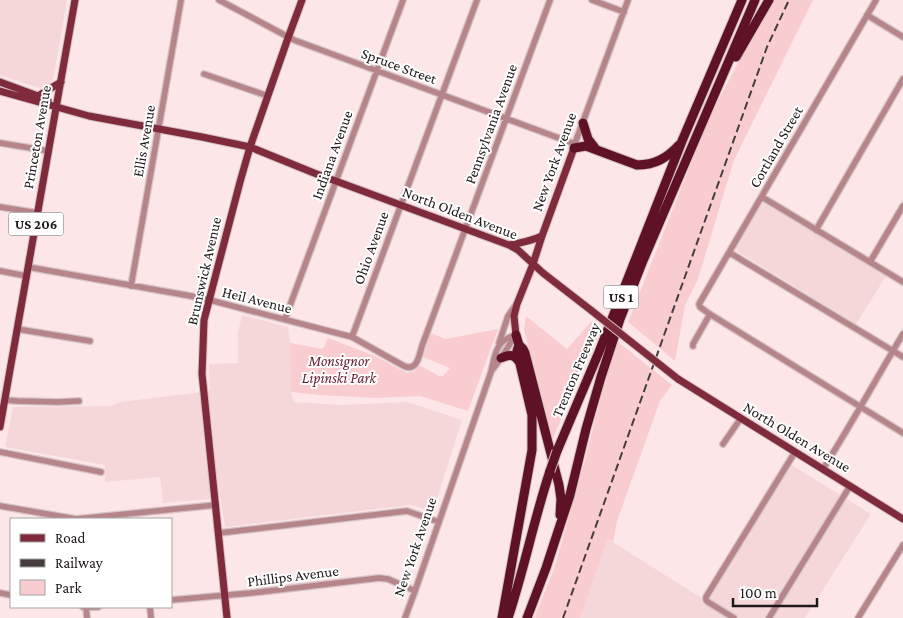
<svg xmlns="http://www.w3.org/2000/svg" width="903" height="618" font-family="'Crimson Pro',serif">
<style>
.built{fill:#f5d7d9}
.green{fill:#f9ccd0}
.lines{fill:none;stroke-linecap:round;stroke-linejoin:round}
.minor-casing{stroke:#d4c1c3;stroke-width:8}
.major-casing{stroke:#d4c1c3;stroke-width:9}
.highway-casing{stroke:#d4c1c3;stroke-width:11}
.minor{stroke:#b6858a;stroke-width:5.5}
.major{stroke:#7f2b3c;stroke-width:7}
.highway{stroke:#5f1225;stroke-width:9}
.rail{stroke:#473d3e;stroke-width:2;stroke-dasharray:8 4;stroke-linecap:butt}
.major-bridge-casing{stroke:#d4c1c3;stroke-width:9;stroke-linecap:butt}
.highway-bridge-casing{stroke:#d4c1c3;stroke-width:11;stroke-linecap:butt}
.major-bridge{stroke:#7f2b3c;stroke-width:7}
.highway-bridge{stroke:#5f1225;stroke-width:9}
.labels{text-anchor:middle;stroke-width:4;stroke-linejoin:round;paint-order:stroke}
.shield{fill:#fff;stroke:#625d5e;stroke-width:1}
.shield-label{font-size:14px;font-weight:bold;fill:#1f1819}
.street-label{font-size:15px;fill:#1f1819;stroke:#fff}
.park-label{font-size:15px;font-style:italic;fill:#671c2d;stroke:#fff}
</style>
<rect width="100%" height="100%" fill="#fce6e8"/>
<path class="built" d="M0,0H67L53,79L51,84L46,87L42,88L36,87L0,75Z
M765,203L886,276L856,324L737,251L736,248L762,204Z
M242,315L288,327L290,343L291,392L294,402L340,405L407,402L462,420L433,511L410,505L225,527L221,498L163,503L160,477L105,482V465L5,447L13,407L111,406L120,402L210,391L209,364L238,363V333Z
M787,462L871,514L805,618H580L608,539L703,599Z"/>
<path class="green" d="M774,0H813L734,160L698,279L685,305L675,361L628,322L709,118L747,46Z
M526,316L567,349L591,322L602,328L552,440L524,330Z
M498,329L468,411L420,396L377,398L319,395L291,392L290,343L323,349L328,338L375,356L407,373L415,371L419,365L439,376H443L450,368L423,357L431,333L445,339Z
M617,341L672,385L660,401L617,521L613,542L608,539L580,618H534L554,569L585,460L607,372Z"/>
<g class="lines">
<defs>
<path id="minor" d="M219,0L294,40L575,144
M592,0L624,12
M876,0L699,304L700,307L708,313L903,433
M867,15L903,37
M204,74L268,96
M0,143L49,151
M574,146L628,0
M762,197L903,282
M0,207L38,213
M816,230L903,79
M730,253L903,357
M870,262L903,206
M28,267L202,298L352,337L404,366C417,372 419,356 422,346L550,0
M0,271L27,276
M131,286L181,0
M285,319L403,0
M17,329L90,341
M352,337L477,0
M499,343L508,316L515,306
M693,346V344L710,314
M492,370C501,360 507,347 516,335
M5,400L17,401L58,402L79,401
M723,444L741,418
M0,452L101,472
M823,469C851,425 876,379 903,334
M0,506L76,519L216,505
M219,533L407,511L439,522
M0,593L11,595
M171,600L251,593L379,578L388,579L415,591
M83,607H98
M86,607L87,618
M150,607L151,618
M405,618L415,591L491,372C495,354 496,340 516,335
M734,618L708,602L706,600V597L795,452
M769,618L850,486
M858,618L903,545"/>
<path id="major" d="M0,82L38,96L48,101
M0,91L89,116L202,137L250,147L314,173L509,245L518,250L543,273L592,311
M38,96L61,82
M509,245C521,243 531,241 542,236
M516,335L514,316L517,304L533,264L542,236L574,148
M678,379L903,519
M0,427L75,0
M227,618L202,374L204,320L240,182L250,147L288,38L302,0"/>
<path id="highway" d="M736,57L769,0
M583,123L588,139L595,148
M574,148L586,146L637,165C655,165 667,158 679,145
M519,345L523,349L525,353L559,485L561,499L560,515
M501,358C510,354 514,354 520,363
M557,451L599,352L682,141L742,0
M502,618L532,450V415L517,351L519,345L516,335
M508,618C524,570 534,519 550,471
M527,618L546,568L570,495L586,429L601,377L620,319L642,263L755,0"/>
</defs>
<use href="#minor" class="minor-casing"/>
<use href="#major" class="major-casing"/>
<use href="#highway" class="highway-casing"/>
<use href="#minor" class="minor"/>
<use href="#major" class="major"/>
<use href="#highway" class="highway"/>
<path class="rail" d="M563,618L767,47L789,0"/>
<defs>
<path id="major-bridge" d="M592,311L678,379"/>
<path id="highway-bridge" d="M550,471L557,451"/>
</defs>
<use href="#major-bridge" class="major-bridge-casing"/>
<use href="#highway-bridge" class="highway-bridge-casing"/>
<use href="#major-bridge" class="major-bridge"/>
<use href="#highway-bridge" class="highway-bridge"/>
</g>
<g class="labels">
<g class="shield">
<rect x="8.5" y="212.5" width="55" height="23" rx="4"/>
<rect x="603.5" y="285.5" width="35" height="23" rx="4"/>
</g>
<g class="shield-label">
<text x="36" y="229">US 206</text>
<text x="621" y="302">US 1</text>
</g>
<g class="street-label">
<text transform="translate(399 66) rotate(20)" y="5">Spruce Street</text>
<text transform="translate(491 124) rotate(-70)" y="5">Pennsylvania Avenue</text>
<text transform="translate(37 137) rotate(-80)" y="5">Princeton Avenue</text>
<text transform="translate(144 141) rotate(-80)" y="5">Ellis Avenue</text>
<text transform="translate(776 147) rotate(-60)" y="5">Cortland Street</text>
<text transform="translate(332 155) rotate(-70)" y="5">Indiana Avenue</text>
<text transform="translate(554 162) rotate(-70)" y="5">New York Avenue</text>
<text transform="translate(460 213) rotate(21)" y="5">North Olden Avenue</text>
<text transform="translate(371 248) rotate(-70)" y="5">Ohio Avenue</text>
<text transform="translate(204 271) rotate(-77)" y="5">Brunswick Avenue</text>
<text transform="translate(257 300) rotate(14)" y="5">Heil Avenue</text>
<text transform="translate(576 370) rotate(-67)" y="5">Trenton Freeway</text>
<text transform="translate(797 437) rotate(31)" y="5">North Olden Avenue</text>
<text transform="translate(415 547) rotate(-71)" y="5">New York Avenue</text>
<text transform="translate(293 576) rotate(-7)" y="5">Phillips Avenue</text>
</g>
<g class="park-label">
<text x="339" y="366">Monsignor<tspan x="339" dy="17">Lipinski Park</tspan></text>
</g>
</g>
<rect x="10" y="518" width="162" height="90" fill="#ffffff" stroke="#a5a3a3"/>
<rect x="20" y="534" width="25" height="8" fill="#7f2b3c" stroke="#a5a3a3"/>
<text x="55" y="543" font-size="15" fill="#1f1819">Road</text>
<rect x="20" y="559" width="25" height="8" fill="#473d3e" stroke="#a5a3a3"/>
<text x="55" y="568" font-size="15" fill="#1f1819">Railway</text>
<rect x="20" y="580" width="25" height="15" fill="#f9ccd0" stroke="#a5a3a3"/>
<text x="55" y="593" font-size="15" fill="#1f1819">Park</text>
<path d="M733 598v8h84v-8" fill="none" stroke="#1f1819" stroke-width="2.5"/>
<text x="740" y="598" font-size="15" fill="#1f1819" stroke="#ffffff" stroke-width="4" paint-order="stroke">100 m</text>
</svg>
